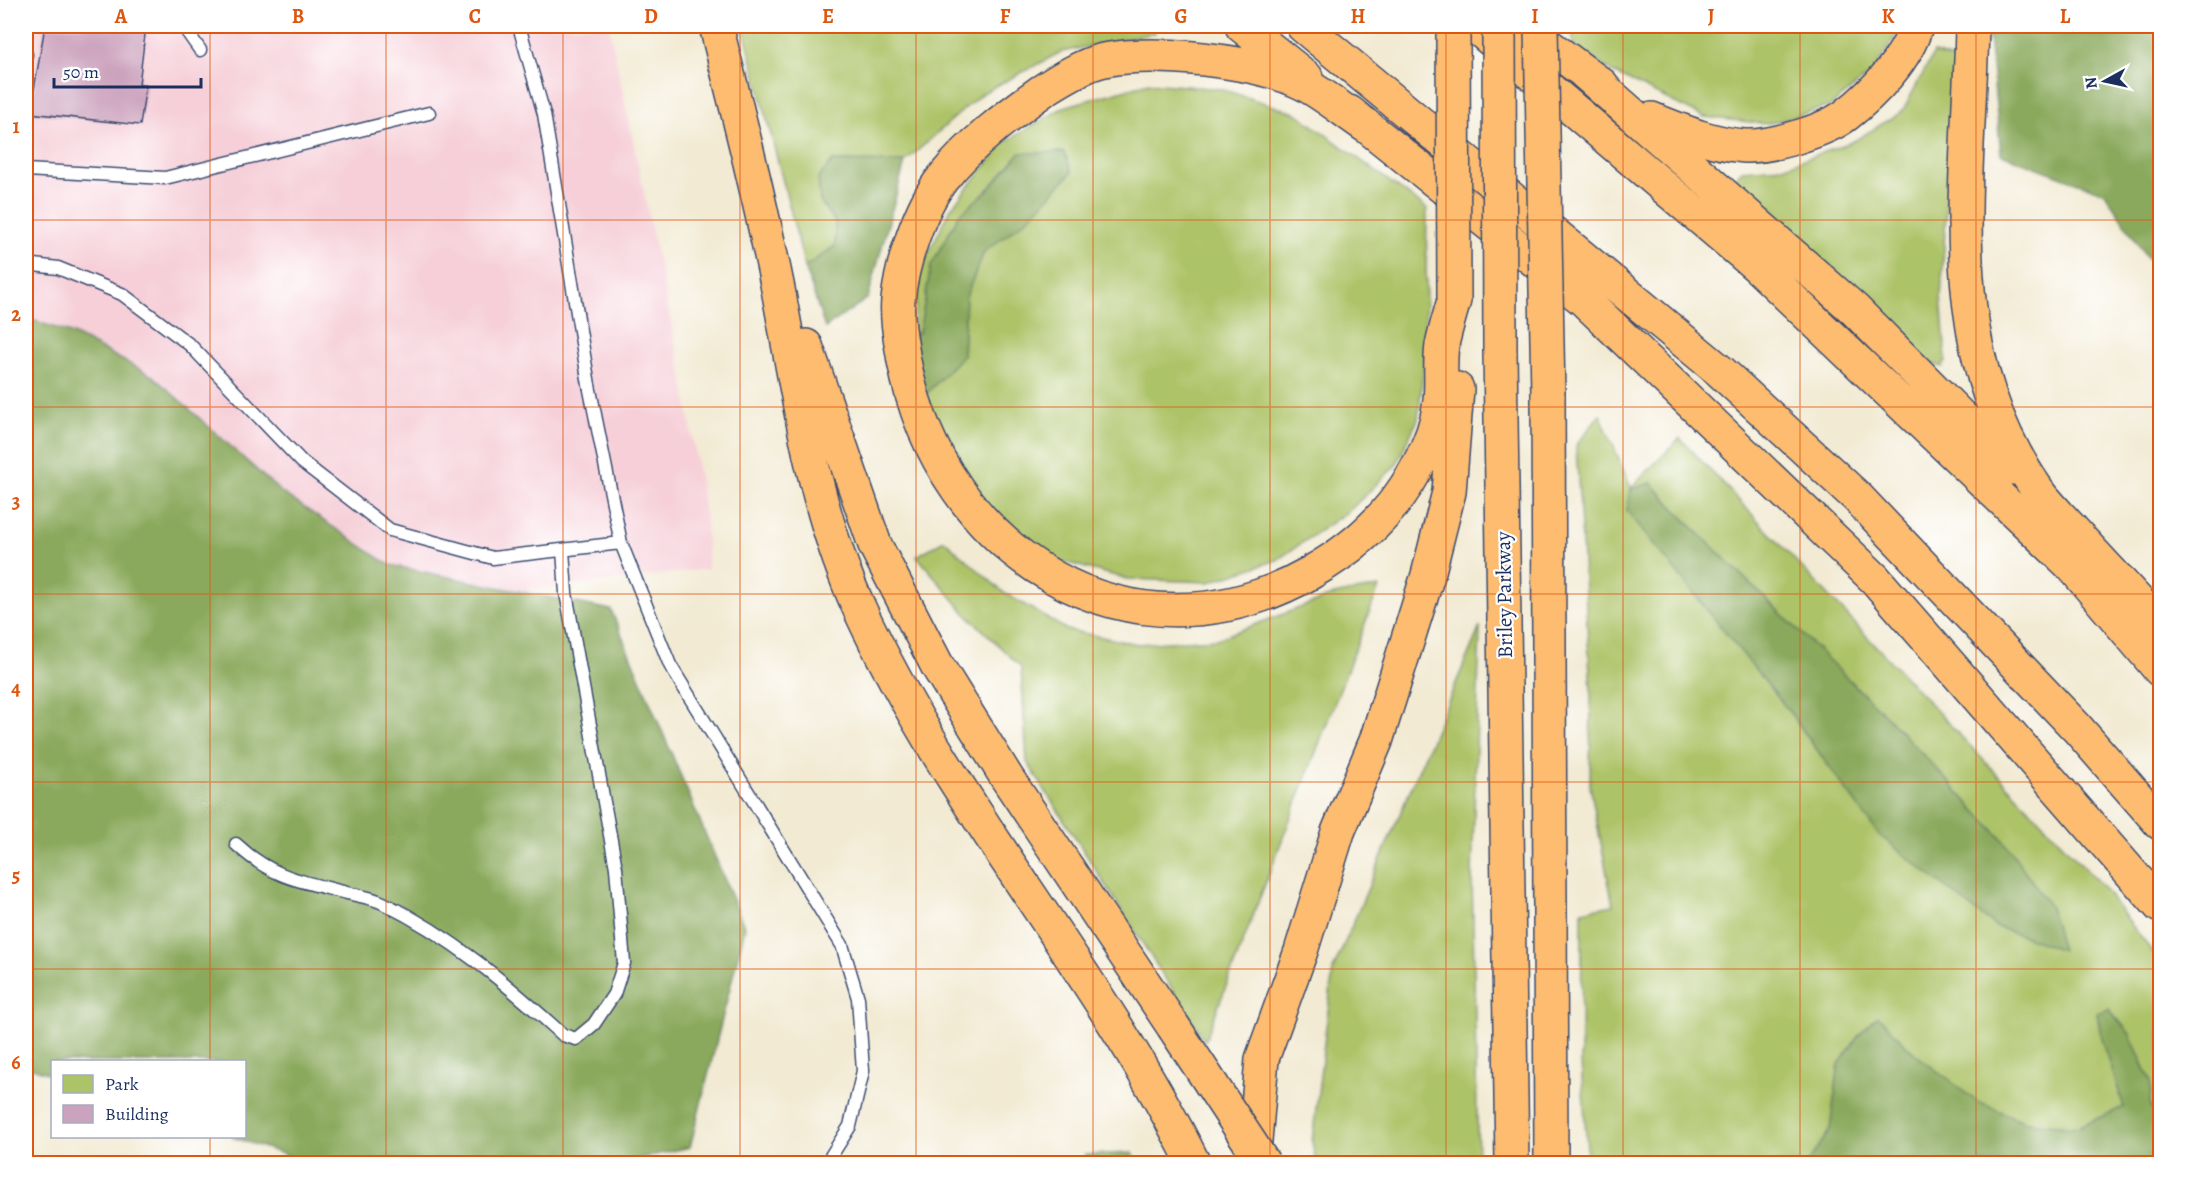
<svg xmlns="http://www.w3.org/2000/svg" width="2186" height="1189" font-family="Alegreya,serif">
<style>
.built{fill:#f6cfd8}
.green{fill:#adc367;stroke:#647962;stroke-width:1.5;fill-rule:evenodd}
.forest{fill:#8aa95c;stroke:#526c5d;stroke-width:1.5}
.building{fill:#cca3be}
.lines{fill:none;stroke-linecap:round;stroke-linejoin:round}
.service-casing{stroke:#3b4b70;stroke-width:15}
.motorway-casing{stroke:#3b4b70;stroke-width:36}
.service{stroke:#fff;stroke-width:12}
.motorway{stroke:#fdbc70;stroke-width:33}
.motorway-bridge-casing{stroke:#3b4b70;stroke-width:36;stroke-linecap:butt}
.motorway-bridge{stroke:#fdbc70;stroke-width:33}
.grid{fill:none;stroke:#de5710;stroke-width:1.5;stroke-opacity:0.55}
.labels{text-anchor:middle;stroke-width:4.5;stroke-linejoin:round;paint-order:stroke}
.street-label{font-size:21px;fill:#1b2f5e;stroke:#fff}
.neatline{fill:none;stroke:#de5710;stroke-width:2}
.grid-label{font-size:20px;text-anchor:middle;font-weight:bold;fill:#de5710}
</style>
<rect width="100%" height="100%" fill="#fff"/>
<filter id="ink" filterUnits="userSpaceOnUse"><feTurbulence type="fractalNoise" baseFrequency=".0167" numOctaves="2"/><feDisplacementMap in="SourceGraphic" scale="12" xChannelSelector="R" yChannelSelector="G"/><feConvolveMatrix kernelMatrix="1 2 1 2 8 2 1 2 1" color-interpolation-filters="sRGB"/></filter>
<filter id="wash" filterUnits="userSpaceOnUse"><feTurbulence type="fractalNoise" baseFrequency=".008" numOctaves="4" result="noise"/><feDisplacementMap in="SourceGraphic" scale="24" xChannelSelector="R" yChannelSelector="G"/><feGaussianBlur stdDeviation="1.35" result="paint"/><feColorMatrix in="noise" values="0 0 0 0 0 0 0 0 0 0 0 0 0 0 0 0 0 1.4 0 .05"/><feComposite in="paint" operator="in"/></filter>
<g filter="url(#wash)">
<rect width="100%" height="100%" fill="#f2ead3"/>
<path class="built" d="M26,26H609L684,384L706,519L708,569L525,591L390,565L281,492L71,333L26,318Z"/>
<path class="green" d="M743,26H1154L1155,33L1061,52L981,94L905,162L833,161L820,201L835,222V246L805,267Z
M1573,26H1902L1872,73L1830,106L1767,124L1704,117L1614,73L1573,45Z
M1934,53L1955,60L1941,297L1946,360L1942,367L1931,363L1735,178L1742,170L1783,167L1854,141L1902,112Z
M1148,83L1221,89L1296,113L1427,209L1425,353L1418,419L1396,465L1350,510L1277,560L1209,582L1127,579L1057,560L1004,530L949,458L924,396L963,355L966,296L984,252L1030,217L1020,153L987,191L959,215L931,266L919,333L913,334L920,270L951,208L1005,142L1064,107Z
M1600,414L1631,488L1680,438L2102,886L2160,962V1127L2150,1103L2151,1081L2129,1033L2109,1009L2097,1014L2101,1035L2124,1107L2078,1127L2025,1122L1976,1102L1915,1054L1878,1017L1839,1064L1830,1130L1808,1163H1588L1581,1062L1582,911L1613,905L1590,786L1591,689L1576,446ZM1651,483L1690,525L1889,719L2004,841L1879,835L1788,710Z
M944,540L1003,592L1067,630L1137,644L1217,639L1334,595L1379,587L1205,1041L1027,762L1021,667L964,612L917,556Z
M1480,627L1472,875L1478,1163H1316L1312,1142L1333,970Z"/>
<path class="forest" d="M1988,26H2160V278L2105,193L2001,154Z
M1064,152L1072,172L1030,217L984,252L966,296L963,355L924,396L913,334L919,333L931,266L959,215L987,191L1020,153Z
M833,161L905,162L868,298L825,328L805,267L835,246V222L820,201L818,178Z
M26,318L71,333L153,376L281,492L390,565L611,610L745,928L690,1147L618,1163H311L232,1137L244,1136V1062H52V1075L26,1066Z
M1651,483L1690,525L1889,719L2004,841L2050,907L2062,950L1995,926L1879,835L1788,710L1627,511L1631,489Z
M2109,1009L2129,1033L2151,1082L2150,1103L2160,1127V1163H1808L1830,1130L1839,1064L1859,1035L1878,1016L1915,1054L1976,1101L2025,1122L2078,1127L2124,1107L2101,1035L2097,1013Z
M1133,1153L1137,1163H1085V1155Z"/>
<g id="blocks">
<path class="building" d="M45,26H146L139,84L146,85L140,125L30,113Z"/>
</g>
</g>
<g filter="url(#ink)">
<use href="#blocks" fill-opacity="0" stroke="#3b4b70" stroke-width="1.5"/>
<g class="lines">
<defs>
<path id="service" d="M183,26L200,50
M519,26L544,114L589,385L621,543L670,665L842,945L858,998L863,1071L850,1126L826,1164
M26,54V55
M26,170L165,178L429,113
M26,264L58,268L122,294L190,345L302,462L390,530L493,558L621,543
M236,844C272,878 301,881 347,893C359,896 372,897 383,903C451,936 507,984 563,1035L576,1039L594,1024L614,994L624,963L616,868L566,593L563,550"/>
<path id="motorway" d="M716,26C738,113 760,200 778,289C799,398 813,508 860,610C951,806 1098,970 1194,1164
M1242,26L1306,77
M1303,26L1720,371L1857,497L2077,728L2160,823
M1475,26L1758,267L2073,567L2160,670
M1522,26L1602,85
M1972,26C1969,186 1938,346 2036,488C2048,505 2064,520 2078,536C2105,566 2134,596 2160,626
M1584,72L1854,309L2012,468
M1349,112L1584,300L1875,579L2160,906
M1652,119C1682,131 1712,144 1745,146C1771,147 1825,131 1846,115C1873,94 1907,59 1916,26
M1366,126C1345,112 1324,94 1302,83C1256,60 1154,50 1104,60C1084,64 1059,80 1042,91C1007,116 970,144 943,178C920,207 902,262 898,300C896,319 901,342 904,361C940,552 1130,675 1310,573C1358,546 1398,508 1422,458C1429,444 1437,423 1439,407C1443,387 1439,366 1442,345C1445,330 1450,315 1454,300
M806,346L875,545L938,667L1007,778L1173,1026
M1500,351L1512,1164
M1548,395L1551,1164
M1253,1164L1262,1059L1301,951L1338,832L1376,741L1428,575L1449,492L1457,389"/>
</defs>
<use href="#service" class="service-casing"/>
<use href="#motorway" class="motorway-casing"/>
<use href="#service" class="service"/>
<use href="#motorway" class="motorway"/>
<defs>
<path id="motorway-bridge" d="M1453,26L1454,300
M1499,26L1500,351
M1541,26L1548,395
M1173,1026L1264,1164"/>
</defs>
<use href="#motorway-bridge" class="motorway-bridge-casing"/>
<use href="#motorway-bridge" class="motorway-bridge"/>
</g>
</g>
<path class="grid" d="M210,26V1062M386,26V1164M563,26V1164M740,26V1164M916,26V1164M1093,26V1164M1270,26V1164M1446,26V1164M1623,26V1164M1800,26V1164M1976,26V1164M26,220H2160M26,407H2160M26,594H2160M26,782H2160M26,969H2160M210,1136V1164"/>
<g class="labels">
<g class="street-label">
<text transform="translate(1504 595) rotate(-91)" y="7">Briley Parkway</text>
</g>
</g>
<rect width="2186" height="1189" fill="none" stroke="#fff" stroke-width="66"/>
<rect x="51" y="1060" width="195" height="78" fill="#ffffff" stroke="#a4acbf" stroke-width="1.5"/>
<rect x="63" y="1075" width="30" height="18" fill="#adc367" stroke="#a4acbf" stroke-width="1.5"/>
<text x="105" y="1090" font-size="18" fill="#1b2f5e">Park</text>
<rect x="63" y="1105" width="30" height="18" fill="#cca3be" stroke="#a4acbf" stroke-width="1.5"/>
<text x="105" y="1120" font-size="18" fill="#1b2f5e">Building</text>
<g transform="translate(2105 81) rotate(262)" stroke="#ffffff" stroke-width="4.5" paint-order="stroke">
<path d="M0-4.5L10 22L0 15L-10 22Z" fill="#1b2f5e"/>
<text y="-9" font-size="16" font-weight="bold" text-anchor="middle" fill="#1b2f5e">N</text>
</g>
<path d="M54 78v9h147v-9" fill="none" stroke="#1b2f5e" stroke-width="3"/>
<text x="63" y="78" font-size="18" fill="#1b2f5e" stroke="#ffffff" stroke-width="4.5" paint-order="stroke">50 m</text>
<rect x="33" y="33" width="2120" height="1123" class="neatline"/>
<g class="grid-label">
<text x="121" y="23">A</text>
<text x="298" y="23">B</text>
<text x="475" y="23">C</text>
<text x="651" y="23">D</text>
<text x="828" y="23">E</text>
<text x="1005" y="23">F</text>
<text x="1181" y="23">G</text>
<text x="1358" y="23">H</text>
<text x="1535" y="23">I</text>
<text x="1711" y="23">J</text>
<text x="1888" y="23">K</text>
<text x="2065" y="23">L</text>
<text x="16" y="133">1</text>
<text x="16" y="321">2</text>
<text x="16" y="508">3</text>
<text x="16" y="695">4</text>
<text x="16" y="882">5</text>
<text x="16" y="1069">6</text>
</g>
</svg>
